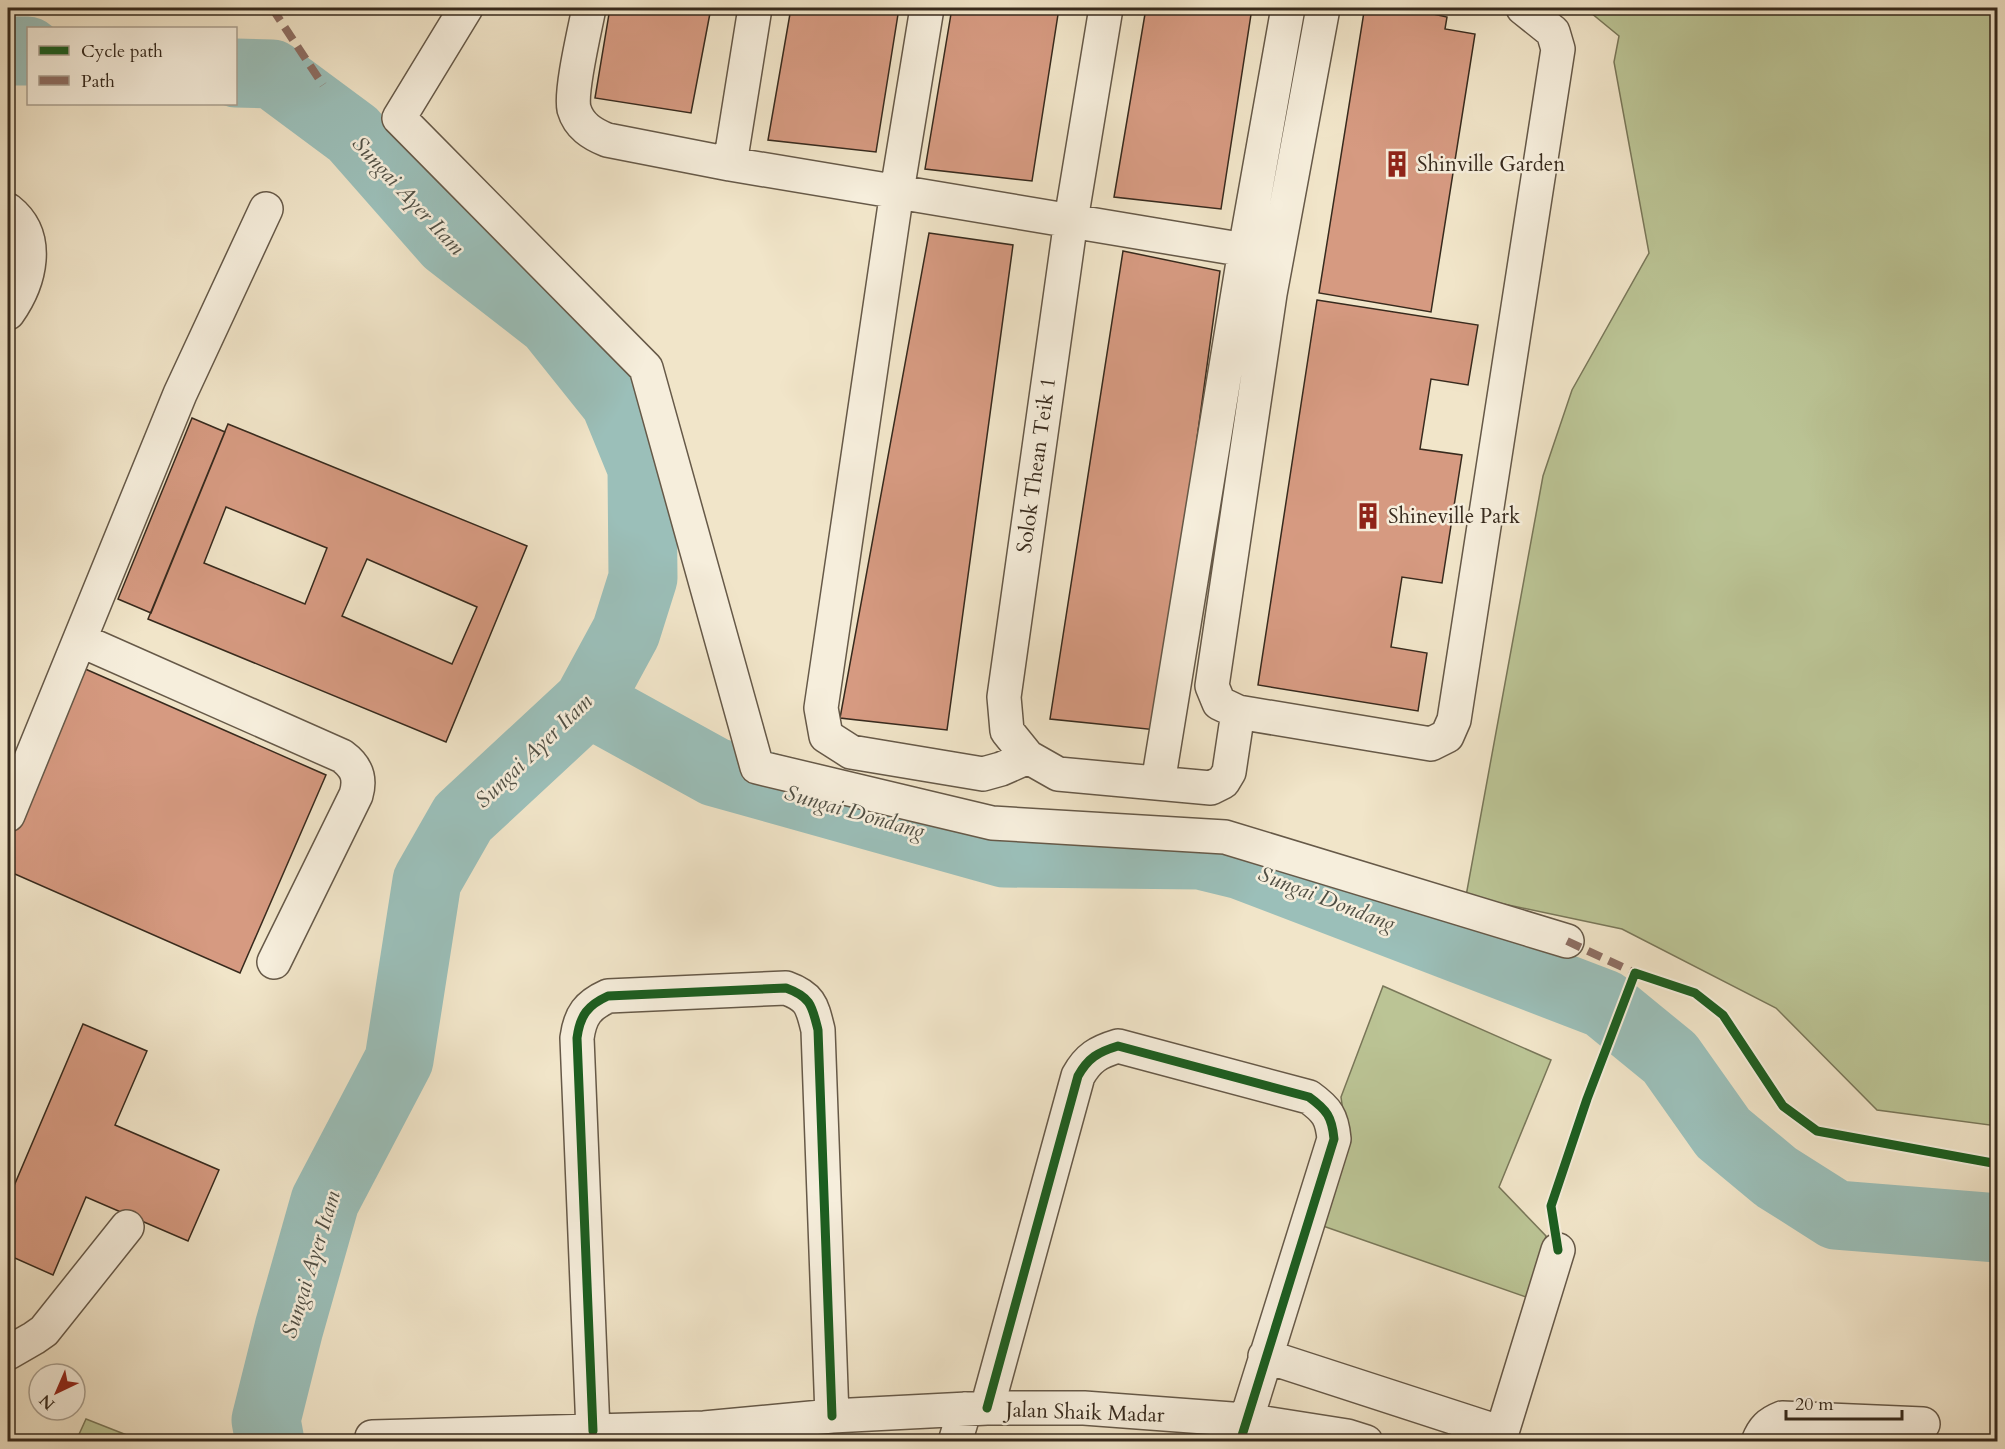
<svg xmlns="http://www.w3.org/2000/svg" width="2005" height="1449" font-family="Cardo,serif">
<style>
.green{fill:#bbc495;stroke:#797759;stroke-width:1.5}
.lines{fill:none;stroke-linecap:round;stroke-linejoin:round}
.river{stroke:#9bbfb9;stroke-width:69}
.building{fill:#d69a81;stroke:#372a1d;stroke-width:1.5;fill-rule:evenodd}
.minor-casing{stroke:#665948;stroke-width:36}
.minor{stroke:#f6eedc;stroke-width:33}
.quiet{stroke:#8d6e63;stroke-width:8;stroke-dasharray:15 8;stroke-linecap:butt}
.cycleway-casing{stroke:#f6eedc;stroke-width:13}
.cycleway{stroke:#1b5e20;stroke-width:9}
.labels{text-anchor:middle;stroke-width:5;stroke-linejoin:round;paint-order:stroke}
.poi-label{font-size:21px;fill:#372a1d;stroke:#f6eedc;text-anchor:start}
.street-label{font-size:21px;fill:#372a1d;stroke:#f6eedc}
.water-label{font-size:22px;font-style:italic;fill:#504f44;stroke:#f6eedc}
</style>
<rect width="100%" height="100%" fill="#f1e5c9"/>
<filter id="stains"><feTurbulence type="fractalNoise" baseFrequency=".00333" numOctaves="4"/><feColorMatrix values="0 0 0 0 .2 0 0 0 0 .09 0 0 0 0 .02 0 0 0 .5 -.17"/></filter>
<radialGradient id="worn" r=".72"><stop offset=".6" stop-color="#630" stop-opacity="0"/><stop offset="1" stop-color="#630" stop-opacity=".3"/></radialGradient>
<path class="green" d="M1585,8H1997V1126L1877,1110L1776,1008L1622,929L1466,896L1543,476L1572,390L1649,253L1614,62L1619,36Z
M1383,986L1551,1060L1499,1187L1546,1236L1529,1298L1323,1226L1346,1133L1341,1097Z
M86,1419L142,1441H76Z"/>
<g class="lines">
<path class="river" d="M8,51H28
M236,73L272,74L353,134L448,242L551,322L615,402L642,468L643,578L626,632L588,702L463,818L427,881L399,1060L325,1201L289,1328L266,1420L270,1442
M588,702L715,772L1004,853L1200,855L1241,865L1604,1004L1670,1058L1723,1133L1776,1177L1836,1215L1998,1228"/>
</g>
<path class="building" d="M610,8H711L691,113L595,98Z
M791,8H899L876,152L768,140Z
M952,8H1059L1032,181L925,169Z
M1146,8H1252L1221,209L1114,197Z
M1376,8H1429L1428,13L1447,17L1445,29L1475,34L1431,312L1319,293L1364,12L1374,14Z
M929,233L1013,245L947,730L840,718Z
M1123,251L1220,271L1157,730L1050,719Z
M1317,300L1478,325L1468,385L1431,379L1420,449L1462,455L1442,583L1402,577L1391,647L1427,653L1418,711L1258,685Z
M192,418L225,432L151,613L118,599Z
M228,424L527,546L446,742L148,619ZM226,507L327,548L305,604L204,563ZM367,559L477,607L452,664L342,616Z
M83,668L326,775L240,973L8,871V841Z
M83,1024L147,1051L115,1125L219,1170L188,1241L86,1197L53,1275L8,1255V1200Z"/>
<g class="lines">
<defs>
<path id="minor" d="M466,8L399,118L646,368L757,767L992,823L1225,837L1567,941
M589,8C585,29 570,91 574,109C579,126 592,134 607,140L730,164L1245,250
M927,8L897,191L821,708L826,736L851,752L983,774L1001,769L1028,757
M1106,8L1071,220L1004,697L1007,731L1028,757L1058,774L1211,788L1223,782L1229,772L1238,712
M1323,8L1270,294L1212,686L1219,703L1238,712L1431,744L1447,736L1454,720L1558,49L1553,32L1523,8
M730,164L755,8
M8,210C42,237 30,282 8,313
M80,640L342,756C357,767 361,778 356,795L274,962
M1158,783L1245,250L1288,8
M8,815L180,394L266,209
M8,1353L34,1338L44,1331L127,1227
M1265,1356L1502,1433
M987,1408L1078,1076C1088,1058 1098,1052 1118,1046L1309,1097C1327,1110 1332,1117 1334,1139L1240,1440
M593,1431L577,1038C580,1015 588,1005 608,996L786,988C811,997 812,1006 818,1030L832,1416
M372,1437L704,1428L832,1416L987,1408H1084L1245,1420L1347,1436L1366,1442
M955,1442L965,1409
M1499,1442L1558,1250
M1758,1442C1763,1429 1769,1423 1782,1418L1923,1424"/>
</defs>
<use href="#minor" class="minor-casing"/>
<use href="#minor" class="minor"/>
<path class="quiet" d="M272,8L323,85
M1567,941L1635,973"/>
<defs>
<path id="cycleway" d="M1558,1250L1551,1206L1587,1099L1635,973L1695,993L1723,1015L1783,1106L1817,1131L1998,1164
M987,1408L1078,1076C1088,1058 1098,1052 1118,1046L1309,1097C1327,1110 1332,1117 1334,1139L1240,1442
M593,1431L577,1038C580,1015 588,1005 608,996L786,988C811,997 812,1006 818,1030L832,1416"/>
</defs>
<use href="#cycleway" class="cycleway-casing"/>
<use href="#cycleway" class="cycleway"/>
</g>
<defs>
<symbol id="building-bare" viewBox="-9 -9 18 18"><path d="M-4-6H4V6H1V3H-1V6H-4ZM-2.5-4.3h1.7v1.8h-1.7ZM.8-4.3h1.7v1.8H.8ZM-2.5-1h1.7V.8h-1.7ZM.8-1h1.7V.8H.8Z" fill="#8f2418" stroke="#f6eedc" stroke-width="2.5" paint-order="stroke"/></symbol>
</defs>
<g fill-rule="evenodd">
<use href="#building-bare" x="1378" y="145" width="38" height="38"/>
<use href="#building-bare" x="1349" y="497" width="38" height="38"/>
</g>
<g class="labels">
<g class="poi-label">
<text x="1417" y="171">Shinville Garden</text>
<text x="1388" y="523">Shineville Park</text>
</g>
<g class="street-label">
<text transform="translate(1036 465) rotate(-82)" y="7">Solok Thean Teik 1</text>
<text transform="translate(1085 1412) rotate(2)" y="7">Jalan Shaik Madar</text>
</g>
<g class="water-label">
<text transform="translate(409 195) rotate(47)" y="8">Sungai Ayer Itam</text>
<text transform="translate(533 750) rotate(-44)" y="8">Sungai Ayer Itam</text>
<text transform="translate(855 811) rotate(16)" y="8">Sungai Dondang</text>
<text transform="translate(1327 898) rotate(21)" y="8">Sungai Dondang</text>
<text transform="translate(310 1264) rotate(-73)" y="8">Sungai Ayer Itam</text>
</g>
</g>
<rect width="2005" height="1449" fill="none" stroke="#f1e5c9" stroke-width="30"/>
<rect x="9" y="9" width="1987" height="1431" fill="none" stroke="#372a1d" stroke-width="3"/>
<rect x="15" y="15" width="1975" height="1419" fill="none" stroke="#372a1d" stroke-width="1.5"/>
<rect x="27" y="27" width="210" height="78" fill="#f6eedc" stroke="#aaa090" stroke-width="1.5"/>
<rect x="39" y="46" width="30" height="9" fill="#1b5e20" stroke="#aaa090" stroke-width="1.5"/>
<text x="81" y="57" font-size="18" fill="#372a1d">Cycle path</text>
<rect x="39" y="76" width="30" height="9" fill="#8d6e63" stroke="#aaa090" stroke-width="1.5"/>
<text x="81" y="87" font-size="18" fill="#372a1d">Path</text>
<g transform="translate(57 1392) rotate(224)"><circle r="28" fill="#f6eedc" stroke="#aaa090" stroke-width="1.5"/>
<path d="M0-4.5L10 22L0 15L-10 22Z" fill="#8f2418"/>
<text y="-9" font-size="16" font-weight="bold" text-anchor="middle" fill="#372a1d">N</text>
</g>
<path d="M1786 1410v9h116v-9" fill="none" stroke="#372a1d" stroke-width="3"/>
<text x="1795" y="1410" font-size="18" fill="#372a1d" stroke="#f6eedc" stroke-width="4.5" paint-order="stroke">20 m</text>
<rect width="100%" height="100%" filter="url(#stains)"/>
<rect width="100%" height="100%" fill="url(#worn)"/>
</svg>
